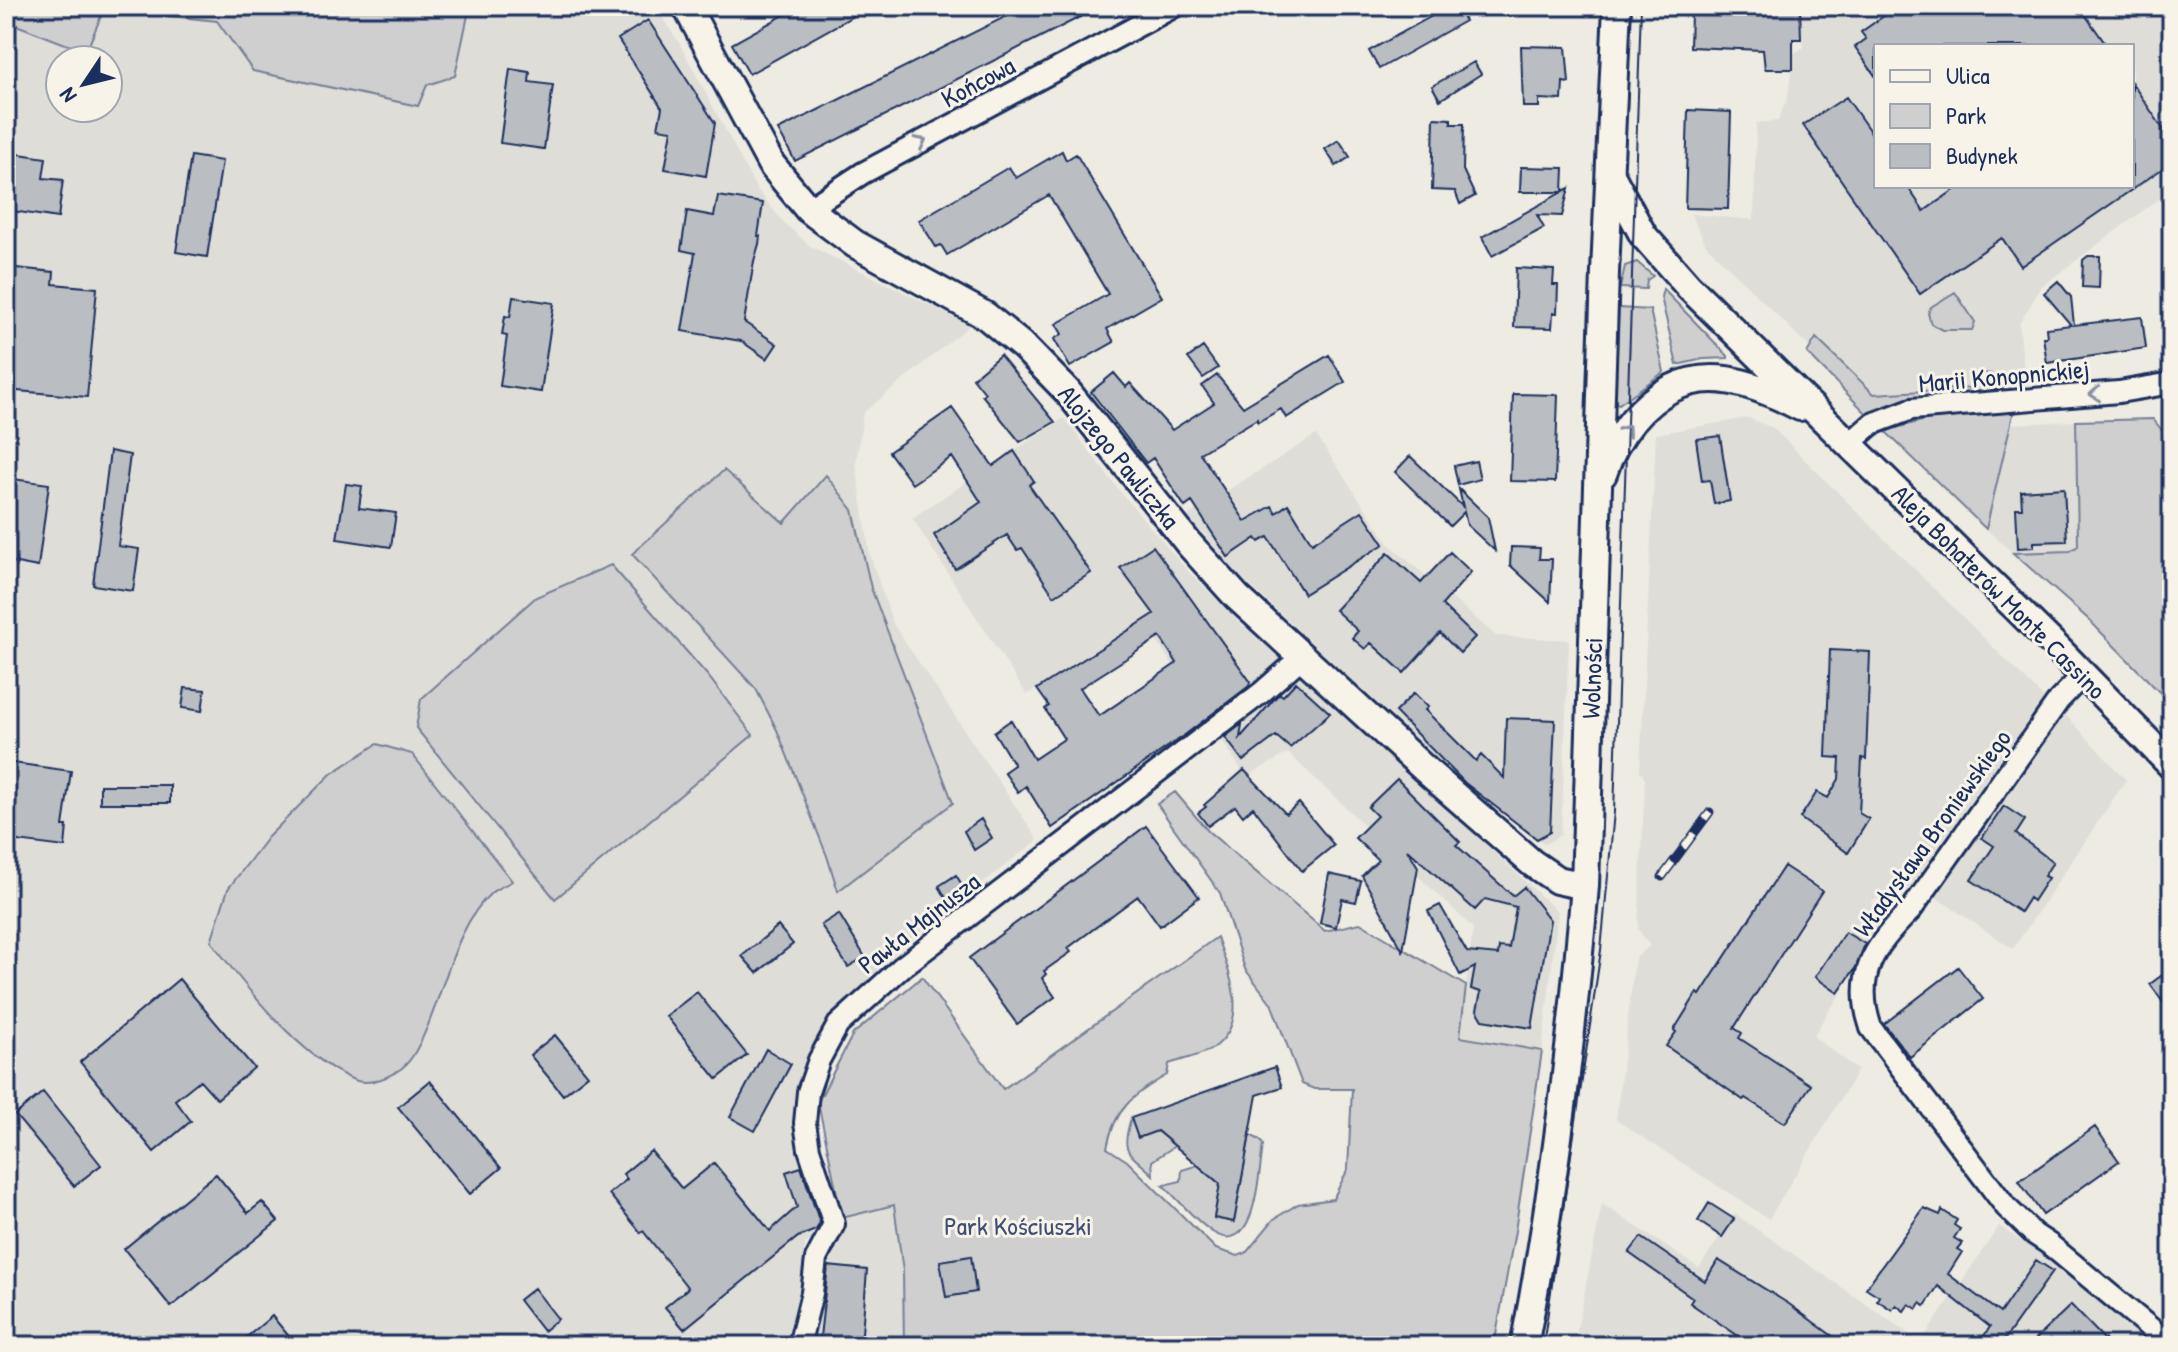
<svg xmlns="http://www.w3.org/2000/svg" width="2178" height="1352" font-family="'Patrick Hand',sans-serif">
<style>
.built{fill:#deddd8;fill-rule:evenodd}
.green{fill:#cfcfcf;stroke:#757f96;stroke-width:2}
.building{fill:#babdc2;stroke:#1b2f5e;stroke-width:2;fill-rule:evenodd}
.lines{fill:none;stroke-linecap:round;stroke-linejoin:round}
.minor-casing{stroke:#1b2f5e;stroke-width:26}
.tertiary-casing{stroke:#1b2f5e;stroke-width:32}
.minor{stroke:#f7f3e8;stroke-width:20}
.tertiary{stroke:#f7f3e8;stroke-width:26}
.tram{stroke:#1b2f5e;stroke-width:2}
.rail-casing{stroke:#1b2f5e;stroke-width:9}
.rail{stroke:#f7f3e8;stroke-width:6;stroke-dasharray:18;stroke-linecap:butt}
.oneway{stroke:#8991a3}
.labels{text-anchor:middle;stroke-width:6;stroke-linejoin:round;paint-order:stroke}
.street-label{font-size:26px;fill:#1b2f5e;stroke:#f7f3e8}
.park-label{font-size:26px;fill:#3f4f75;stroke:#f7f3e8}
</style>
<rect width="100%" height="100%" fill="#eeebe2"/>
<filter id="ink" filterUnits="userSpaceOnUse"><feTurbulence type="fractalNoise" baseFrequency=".0125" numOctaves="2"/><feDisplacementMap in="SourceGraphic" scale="16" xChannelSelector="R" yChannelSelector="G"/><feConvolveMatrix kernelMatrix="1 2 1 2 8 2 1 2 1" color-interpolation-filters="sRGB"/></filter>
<g filter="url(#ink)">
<path class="built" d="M6,6H655L681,46L756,188L784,223L810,246L970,325L863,413L856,464L870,555L893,624L1038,840L901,947L825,1022L799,1093L828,1228L805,1244L803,1292L789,1346H6ZM60,60H108V108H60Z
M1800,6H2170L2172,189L2042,286L2019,324L2026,391L1863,400L1706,245L1691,214L1754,220L1756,123L1778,121L1788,96L1793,54L1803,48ZM1876,46H2132V186H1876Z
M1064,418L1118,489L1185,568L1242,625L1347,715L1558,912L1542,1051L1460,1037L1473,928L1288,753L1246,777L1143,620L1027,695L912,518Z
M1748,418L1773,428L2044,698L1906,892L1872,900L1878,935L1813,1036L1858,1070L1769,1219L1616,1120L1635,958L1650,946L1638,929L1645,779L1640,771L1656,434Z
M2076,421L2079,551L2013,553L1986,529L2011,424Z
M1316,435L1390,545L1496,636L1569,640L1561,835L1545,844L1470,789L1242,578L1187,516Z
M2061,710L2126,780L2013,949L1934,896Z
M1602,1204L1699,1268L1735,1214L1921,1342L1999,1226L2062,1269L2156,1346H1574Z
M894,1205L903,1271L904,1346H807L821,1262L844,1230L842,1218Z"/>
<path class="green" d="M6,6H480L468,15L455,76L427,85L418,106L253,71L217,21L104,9L86,52L6,21Z
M1637,262L1653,276L1647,280L1646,289L1620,288L1625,266Z
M1663,289L1728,356V358L1703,359L1677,365L1661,297Z
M1955,292L1975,322L1972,330H1942L1931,324L1928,313L1931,307Z
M1619,308L1650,310L1664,372L1619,404L1612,400Z
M1816,338L1874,394L1973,388L1982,373L1991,374L1997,381V392L1868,415L1807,353Z
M2014,410L1986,529L1885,431L1940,416Z
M2153,419L2172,443V705L2087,618L2013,553L2070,551L2078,546L2076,421Z
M724,470L784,523L826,475L853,510L871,588L953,803L838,891L827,856L777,730L756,689L632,554Z
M611,565L708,676L753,735L555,899L416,728L421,699L536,597Z
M377,744L412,754L512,881C506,885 497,888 491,893C450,931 442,1010 412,1057C402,1073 372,1087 354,1080C300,1057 246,988 211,941L228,889L268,837L331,774Z
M1175,792L1208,831L1325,931L1360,923L1466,986L1460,1037L1542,1051L1515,1231L1494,1346H904L903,1271L894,1205L842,1218L818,1102L853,1034L922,977L1003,1089L1217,937C1229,973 1252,1022 1212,1049C1200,1056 1183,1059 1169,1064L1167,1075C1134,1094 1114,1109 1107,1148L1127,1161L1216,1249L1238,1256L1246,1253L1274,1219L1298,1204L1333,1199L1348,1169L1352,1089H1314L1302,1084L1271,1003L1245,969L1220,893L1157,804Z
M1131,1118L1138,1137L1157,1131L1175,1146L1152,1161L1153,1175C1128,1151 1120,1154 1131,1118Z
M1250,1135L1260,1140L1263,1145C1259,1169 1257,1258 1214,1233C1196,1222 1179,1200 1163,1185L1181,1181L1182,1170L1198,1165L1220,1184L1214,1218L1234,1222Z"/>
<path class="building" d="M800,6H871L749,74L732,44Z
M1027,6H1102L795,161L778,130Z
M1450,6H1456L1465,21L1379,69L1369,51Z
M1759,6H1800L1801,39H1793V69H1765L1763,50L1690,47L1691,14L1759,16Z
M1898,6H2079L2107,46H1876V77L1855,47L1866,39L1861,32Z
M648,20L715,123L706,176L665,169L672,130L658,128L662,108L618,39Z
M1521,46L1566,47L1569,83L1563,82L1562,100L1539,99V107H1523Z
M1474,62L1481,74L1440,100L1432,86Z
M510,69L530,72L529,82L553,85L544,149L500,143Z
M2132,83L2172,142V162L2021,266L2002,238L1920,294L1803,125L1846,97L1876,140V186H1907L1924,211L1960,186H2132Z
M1688,110L1731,112L1728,209L1685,208Z
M1434,118L1451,119V124H1464L1463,170L1475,196L1460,204L1455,191L1432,190Z
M1339,140L1350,157L1336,166L1325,149Z
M1062,151L1066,160L1076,154L1162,297L1107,329L1114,342L1070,367L1054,339L1062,334L1056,324L1108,294L1049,195L947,255L941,245L936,247L919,220L1009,167L1016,178Z
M6,152L46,158L43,178L63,180L58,218L6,210Z
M191,156L222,161L207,257L176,252Z
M1521,167L1564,168L1563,191L1569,188L1562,216L1537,215L1544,228L1492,256L1482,237L1562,192H1520Z
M718,196L763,203L758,236H760L759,244L754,261L744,322L777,344L767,359L741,341L682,331L695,253L681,250L687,211L714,216Z
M2088,256H2100L2099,288L2082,287L2083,260Z
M6,267L54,272L53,284L97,288L87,397L6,390Z
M1516,268L1554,270L1553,285H1558L1557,313H1553L1552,328L1514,327Z
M2058,281L2071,297L2074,325L2142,317L2146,348L2047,363L2043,337H2047L2046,328L2071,325L2044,293Z
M513,297L554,303L541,392L500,386L507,336L502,335L505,316L510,317Z
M1203,347L1218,368L1203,378L1188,358Z
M1000,355L1055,422L1020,442L982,395L985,393L973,378Z
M1329,355L1345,382L1286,418L1281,409L1258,422L1257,419L1200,453L1245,521L1272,506L1276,513L1288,504L1312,543L1362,511L1384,544L1304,594L1268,537L1259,542L1256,538L1228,557L1192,502L1185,507L1153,458L1146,463L1091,392L1114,373L1126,387L1130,383L1172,430L1214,403L1202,386L1217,375L1243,407Z
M1513,394L1558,395L1555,482L1510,481Z
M952,408L993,466L1014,451L1034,481L1029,485L1091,573L1054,596L1022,548L1017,550L1007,535L955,569L934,535L981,502L952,457L912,484L889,452Z
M1720,436L1730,501L1714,504L1710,480L1702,481L1696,439Z
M110,451L130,455L118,546L139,549L133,591L93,585Z
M1410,456L1463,507L1459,489L1488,517L1495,551L1467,525L1464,512L1450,526L1395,472Z
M1476,461L1480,479L1458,485L1454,466Z
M6,478L49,484L38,567L6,561Z
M346,484L362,486L359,508L396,513L391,547L337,539Z
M2064,488L2067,541L2034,542V547L2018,548L2016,508H2022L2021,491Z
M1153,546L1250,681L1249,686L1186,734L1052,828L1026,786L1018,792L1004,772L1014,765L994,732L1011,720L1034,759L1064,739L1045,709L1049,706L1037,689L1154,614L1120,568ZM1160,637L1177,663L1099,716L1080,688Z
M1511,547L1540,548L1539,559H1552L1550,602L1510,565Z
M1450,552L1471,572L1442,605L1475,637L1460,653L1440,633L1404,673L1371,643L1365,649L1352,638L1358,631L1335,610L1388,553L1421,583Z
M1830,650L1870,652L1866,759L1862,758L1859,813L1869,819L1848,853L1800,818L1817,792L1828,798L1839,779L1840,758L1826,757Z
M1296,682L1330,713L1290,748L1276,736L1243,761L1225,737L1242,724L1240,738L1276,697L1280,694L1283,696Z
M185,688L205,690L202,711L182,708Z
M1414,693L1428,707L1425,710L1476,761L1481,755L1504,778L1506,718L1555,720L1550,832L1537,839L1465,783L1395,712Z
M6,762L71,771L63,826H67L65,847L9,840L13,804L6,803Z
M1244,770L1286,814L1299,803L1334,845L1302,871L1253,807L1243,816L1235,806L1208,826L1198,813L1206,807L1204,805Z
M1397,779L1460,842L1456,845L1513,896L1524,887L1550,920L1532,1028L1483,1020L1477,1010L1481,992L1471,989L1475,967L1460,975L1428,911L1440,905L1467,952L1498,955L1499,947L1509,948L1516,907L1485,899L1475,910L1407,849L1418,867L1403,951L1362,876L1378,860L1355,838L1377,816L1368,807Z
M100,785H170V803H100Z
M2004,806L2025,820L2016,834L2053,862L2044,876L2048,878L2033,901L2029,898L2020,912L1971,880L1994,846L1982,838Z
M981,819L992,838L974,850L964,831Z
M1146,826L1199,897L1160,926L1138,896L1068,948L1071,952L1044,971L1046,974L1042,978L1055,997L1017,1024L969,958Z
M1784,866L1822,891L1734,1028L1742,1033L1739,1038L1811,1085L1785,1123L1745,1098L1743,1100L1666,1046L1676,1032L1674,1030L1697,993L1700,995Z
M1329,874L1361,881L1356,902L1342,899L1336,927L1320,923Z
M956,875L967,893L950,905L939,886Z
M839,914L865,957L848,967L821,925Z
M778,926L793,944L757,973L742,956Z
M1845,932L1865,944L1856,967L1838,993L1815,977Z
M1958,967L1983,999L1910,1057L1884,1024Z
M2172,968V1015L2150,984Z
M179,979L254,1068L217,1099L200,1080L175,1100L191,1121L154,1152L80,1062Z
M697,992L747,1055L717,1079L666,1016Z
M555,1035L588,1075L563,1095L530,1055Z
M766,1049L791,1064L755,1131L730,1117Z
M1275,1067L1282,1087L1257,1095L1234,1222L1214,1218L1220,1184L1157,1131L1138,1138L1131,1118Z
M430,1081L501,1168L470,1194L398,1107Z
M43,1092L101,1165L74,1186L15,1115Z
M2095,1127L2119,1161L2043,1215L2019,1181Z
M651,1151L682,1189L714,1163L770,1231L797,1207L786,1172L801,1167L820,1223L816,1230L798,1237L684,1329L665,1307L688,1288L643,1231L641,1233L609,1194L627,1179L623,1174Z
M216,1174L248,1213L262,1202L278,1221L171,1307L124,1249Z
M1709,1203L1734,1219L1722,1237L1698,1221Z
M1924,1208L1940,1215L1942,1210L1957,1220L1954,1225L1960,1229L1954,1238L1962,1243L1957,1249L1962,1252L1948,1274L2000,1313L2036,1260L2053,1271L2000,1346H1977L1990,1327L1938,1286L1925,1306L1921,1303L1917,1309L1909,1304L1904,1311L1896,1305L1892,1310L1877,1300L1879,1296L1866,1288Z
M1641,1237L1705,1281L1718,1260L1789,1304L1846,1346H1753L1690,1303L1693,1298L1629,1253Z
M971,1256L976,1292L946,1297L940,1261Z
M828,1266L867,1270L861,1346H819Z
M534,1288L558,1319L543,1331L519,1300Z
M2071,1305L2111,1346H2028Z
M272,1316L297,1346H236Z"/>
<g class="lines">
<defs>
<path id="minor" d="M808,209L863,173L1175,6
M1849,444L1872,424L1912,409L2119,392L2172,383
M2084,674L2059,700L1911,910C1874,946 1853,975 1871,1028L2006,1207L2034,1234L2049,1244L2172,1346
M799,1346L812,1293L816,1259L834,1224L809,1149L805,1123L808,1092L819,1060L838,1025L902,967L1261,693L1302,657"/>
<path id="tertiary" d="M686,6L771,164L808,209L855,244L986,316L1025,348L1067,391L1189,544L1237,597L1429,773L1532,863L1557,880L1585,886
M1611,175L1643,235L1689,287L2056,647L2172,766
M1603,474C1609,454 1620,436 1633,420C1683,361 1738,374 1800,407
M1524,1346C1554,1194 1572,1040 1585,886L1605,272L1617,6"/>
</defs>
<use href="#minor" class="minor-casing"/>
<use href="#tertiary" class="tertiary-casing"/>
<use href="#minor" class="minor"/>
<use href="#tertiary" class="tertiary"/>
<path class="tram" d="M1543,1346L1601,950L1614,812L1641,6"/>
<defs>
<path id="rail" d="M1662,877L1710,812"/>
</defs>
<use href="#rail" class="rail-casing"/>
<use href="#rail" class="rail"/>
</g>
<defs><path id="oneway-chevron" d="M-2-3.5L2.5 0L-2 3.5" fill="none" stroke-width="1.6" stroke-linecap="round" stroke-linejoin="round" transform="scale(2)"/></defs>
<g class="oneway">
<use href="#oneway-chevron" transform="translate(921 142) rotate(-28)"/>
<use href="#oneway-chevron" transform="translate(2095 394) rotate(176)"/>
<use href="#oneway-chevron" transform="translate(1626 430) rotate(-54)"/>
</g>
</g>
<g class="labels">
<g class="street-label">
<text transform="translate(978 82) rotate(-28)" y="9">Końcowa</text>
<text transform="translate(2004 376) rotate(-5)" y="9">Marii Konopnickiej</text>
<text transform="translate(1119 457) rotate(51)" y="9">Alojzego Pawliczka</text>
<text transform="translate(1999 592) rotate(45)" y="9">Aleja Bohaterów Monte Cassino</text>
<text transform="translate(1592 678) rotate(-88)" y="9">Wolności</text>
<text transform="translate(1932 833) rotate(-54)" y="9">Władysława Broniewskiego</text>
<text transform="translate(919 923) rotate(-38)" y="9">Pawła Majnusza</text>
</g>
<g class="park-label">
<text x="1018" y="1235">Park Kościuszki</text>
</g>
</g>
<rect width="2178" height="1352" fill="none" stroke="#f7f3e8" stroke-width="32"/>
<rect x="16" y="16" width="2146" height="1320" fill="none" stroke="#1b2f5e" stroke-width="3" filter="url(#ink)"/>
<rect x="1874" y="44" width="260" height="144" fill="#f7f3e8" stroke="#9fa5b1" stroke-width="2"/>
<rect x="1890" y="70" width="40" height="12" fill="#f7f3e8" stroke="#9fa5b1" stroke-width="2"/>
<text x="1946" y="84" font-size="24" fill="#1b2f5e">Ulica</text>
<rect x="1890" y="104" width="40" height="24" fill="#cfcfcf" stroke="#9fa5b1" stroke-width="2"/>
<text x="1946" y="124" font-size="24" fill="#1b2f5e">Park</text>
<rect x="1890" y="144" width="40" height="24" fill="#babdc2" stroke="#9fa5b1" stroke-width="2"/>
<text x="1946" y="164" font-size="24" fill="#1b2f5e">Budynek</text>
<g transform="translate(84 84) rotate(235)"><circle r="38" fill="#f7f3e8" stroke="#9fa5b1" stroke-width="2"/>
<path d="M0-6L14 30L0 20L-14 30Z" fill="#1b2f5e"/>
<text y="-12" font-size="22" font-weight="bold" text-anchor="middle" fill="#1b2f5e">N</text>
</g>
</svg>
